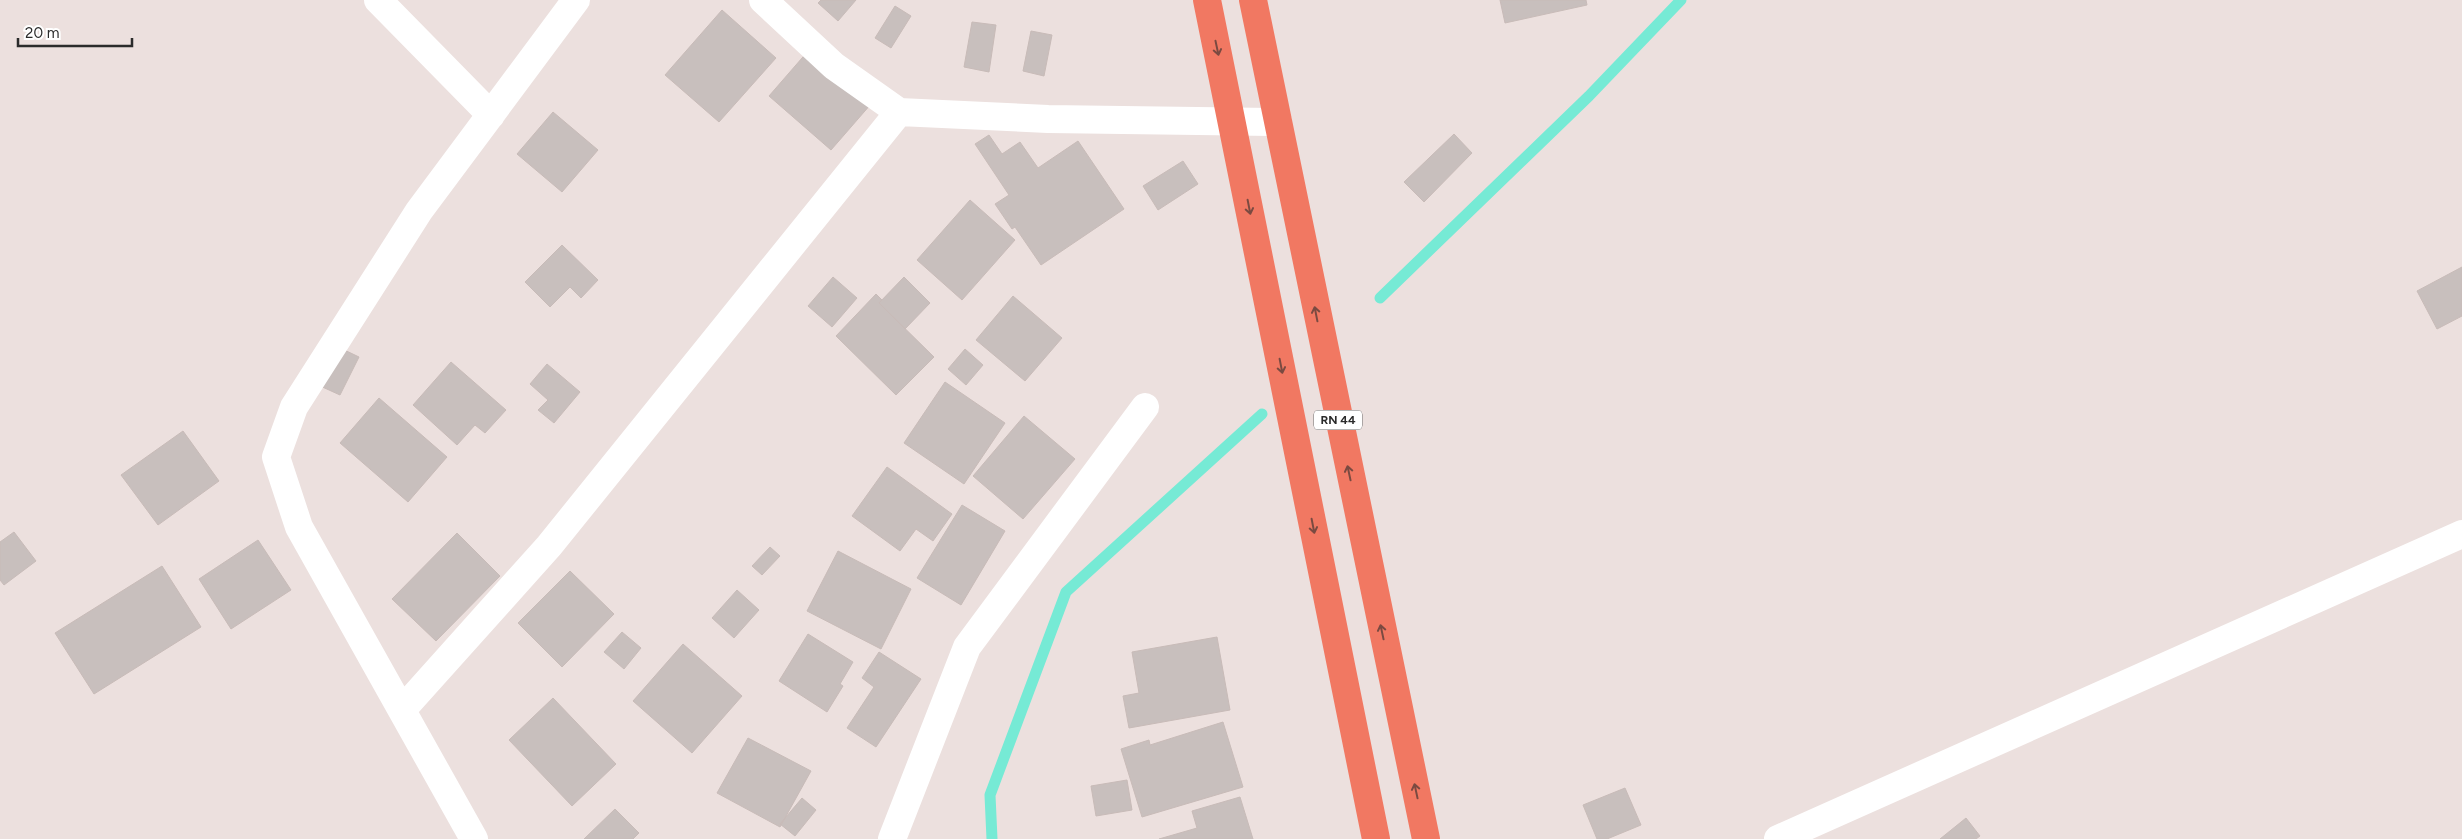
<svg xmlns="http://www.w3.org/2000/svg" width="2462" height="839" font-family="Figtree,sans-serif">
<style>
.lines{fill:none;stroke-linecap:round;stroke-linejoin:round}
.stream{stroke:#76ead5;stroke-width:11}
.building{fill:#c8bfbd;stroke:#c8bbb8}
.minor{stroke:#fff;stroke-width:28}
.trunk{stroke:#f17862;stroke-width:28}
.oneway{stroke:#7a4a41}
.labels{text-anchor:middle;stroke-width:4;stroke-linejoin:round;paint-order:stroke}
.shield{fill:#fff;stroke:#6b6b6b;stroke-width:1}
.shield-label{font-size:12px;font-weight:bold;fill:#2b2b2b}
</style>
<rect width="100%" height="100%" fill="#ece0de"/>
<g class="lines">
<path class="stream" d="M1380,298L1589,96L1681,0
M992,839L990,795L1066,592L1262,414"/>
</g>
<path class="building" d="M821,0H856L838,21L818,3Z
M1500,0H1586L1587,5L1505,23Z
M895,6L911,16L891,48L875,38Z
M722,10L776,58L719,122L665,75Z
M972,22L996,25L989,72L964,67Z
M1031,31L1052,35L1044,76L1023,71Z
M809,50L871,104L831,150L769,96Z
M553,112L598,150L562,192L517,154Z
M1454,134L1472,153L1424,202L1404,182Z
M989,135L1002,154L1020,142L1038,168L1078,141L1124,209L1041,265L1015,227L1012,229L995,204L1009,195L975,144Z
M1183,161L1198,184L1158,210L1143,186Z
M970,200L1015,240L962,300L917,260Z
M562,245L598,280L581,298L570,287L550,307L525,282Z
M2462,267V316L2437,329L2417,291Z
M833,277L857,298L832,327L808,306Z
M904,277L930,303L905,329L879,303Z
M876,294L882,300L879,303L934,357L896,395L836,336Z
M1013,296L1062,338L1025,381L976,340Z
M336,346L359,357L340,395L318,385Z
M965,349L983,365L966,385L948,369Z
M451,362L506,410L485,433L475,425L457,445L413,405Z
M547,364L580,392L554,423L538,410L548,400L530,384Z
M945,382L1005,423L964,484L904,443Z
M379,398L447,457L408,502L340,443Z
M1024,416L1075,459L1023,519L973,476Z
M183,431L219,481L158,525L121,475Z
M887,467L952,514L933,541L916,529L900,551L852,516Z
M962,505L1005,531L961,605L917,578Z
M14,532L36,561L4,585L0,580V542Z
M457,533L500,576L436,641L392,599Z
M258,540L291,590L231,629L199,579Z
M770,547L780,556L762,575L752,566Z
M838,551L911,589L881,649L807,611Z
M162,566L201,627L94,694L55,633Z
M570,571L614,614L562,667L518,623Z
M737,590L759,610L734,638L712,618Z
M622,632L641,648L624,669L604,652Z
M808,634L853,662L840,684L843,686L827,712L779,681Z
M1217,637L1230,710L1129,728L1123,696L1139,693L1132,652Z
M683,644L742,696L692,753L633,701Z
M879,652L921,679L876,747L847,728L874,687L862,678Z
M553,698L616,764L572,806L509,740Z
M1223,722L1243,787L1142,817L1121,749L1149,740L1150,745Z
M748,738L811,771L780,827L717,793Z
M1127,780L1132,810L1096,816L1091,786Z
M1625,788L1641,825L1607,839H1597L1583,805Z
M1240,797L1253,839H1159L1197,828L1192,811Z
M802,798L816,810L795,836L780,824Z
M615,809L639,833L633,839H584Z
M1966,818L1980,836L1976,839H1940Z"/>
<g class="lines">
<path class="minor" d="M378,0L491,115
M763,0L834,66L899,112L1048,119L1278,122
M402,710L549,546L899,112
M474,839L299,527L276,457L294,407L419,211L576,0
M892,839L967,647L1145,407
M1778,839L2462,534"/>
<path class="trunk" d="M1207,0L1376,839
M1253,0L1426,839"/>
</g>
<defs><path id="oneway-shaft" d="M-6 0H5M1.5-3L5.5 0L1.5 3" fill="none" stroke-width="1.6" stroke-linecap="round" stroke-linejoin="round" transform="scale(1.25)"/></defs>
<g class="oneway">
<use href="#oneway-shaft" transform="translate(1217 48) rotate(78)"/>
<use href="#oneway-shaft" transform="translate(1249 207) rotate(79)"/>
<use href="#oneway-shaft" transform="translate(1316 314) rotate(-101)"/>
<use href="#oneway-shaft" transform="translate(1281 366) rotate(79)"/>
<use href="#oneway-shaft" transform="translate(1349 473) rotate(-102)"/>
<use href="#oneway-shaft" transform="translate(1313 526) rotate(79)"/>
<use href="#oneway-shaft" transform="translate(1382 632) rotate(-102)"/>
<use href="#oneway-shaft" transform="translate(1416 791) rotate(-102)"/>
</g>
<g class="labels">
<rect class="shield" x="1314" y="410.5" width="48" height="19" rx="4"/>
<g class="shield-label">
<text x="1338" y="424">RN 44</text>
</g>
</g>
<path d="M18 38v8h114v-8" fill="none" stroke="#2b2b2b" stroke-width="2.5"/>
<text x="25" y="38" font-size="15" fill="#2b2b2b" stroke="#ffffff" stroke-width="4" paint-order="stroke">20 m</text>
</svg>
